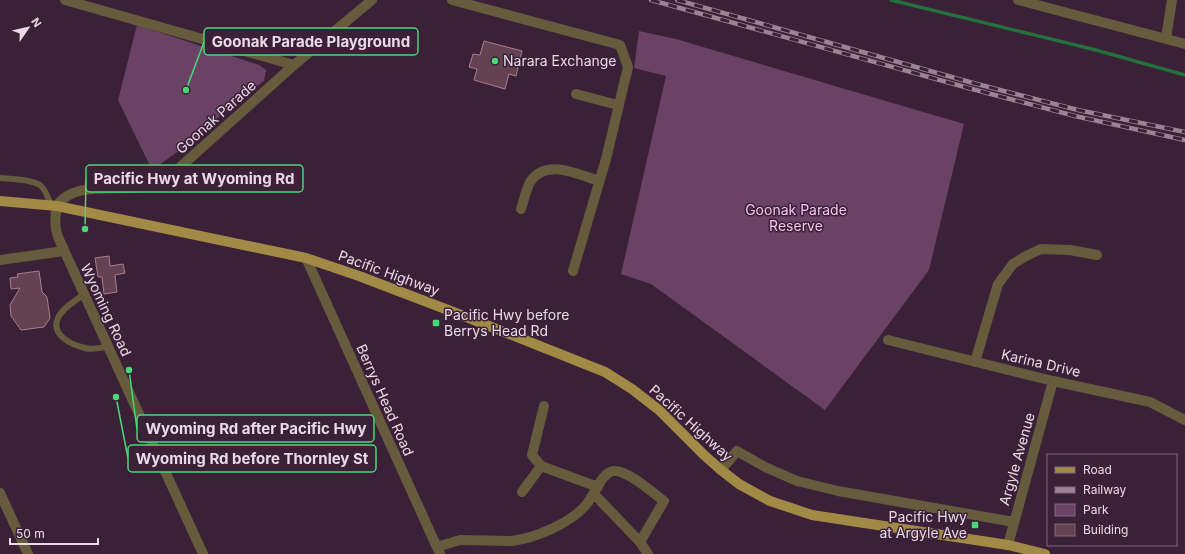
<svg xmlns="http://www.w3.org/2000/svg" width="1185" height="554" font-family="Inter,sans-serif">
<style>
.green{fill:#694265}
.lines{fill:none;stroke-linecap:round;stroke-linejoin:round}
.stream{stroke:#25703d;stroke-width:3.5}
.building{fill:#644251;stroke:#a67f90}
.service{stroke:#665b3c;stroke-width:6}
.minor{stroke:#665b3c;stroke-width:10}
.tertiary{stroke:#665b3c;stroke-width:10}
.primary{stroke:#a18a45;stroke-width:10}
.rail-casing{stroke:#998496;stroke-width:4.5}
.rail{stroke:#3a2137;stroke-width:3;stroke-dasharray:9;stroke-linecap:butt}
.poi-dot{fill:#4ad778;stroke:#3a2137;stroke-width:1.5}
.labels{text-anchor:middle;stroke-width:3;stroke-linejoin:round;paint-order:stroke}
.poi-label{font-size:14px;fill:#ead9e7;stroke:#3a2137;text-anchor:start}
.street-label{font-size:14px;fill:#ead9e7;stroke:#3a2137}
.park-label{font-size:14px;fill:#f6c2ef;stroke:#3a2137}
.leader{fill:none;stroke:#4ad778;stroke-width:1.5}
.callout-dot{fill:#4ad778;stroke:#3a2137;stroke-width:1.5}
.callout{fill:#3a2137;stroke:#4ad778;stroke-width:1.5}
.callout-label{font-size:15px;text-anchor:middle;font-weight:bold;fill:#ead9e7}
</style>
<rect width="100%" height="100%" fill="#3a2137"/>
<path class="green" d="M137,25L259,65L266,70L264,81L232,105L190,143L152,170L118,100Z
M639,31L676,39L964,124L929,270L825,410L651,284L621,274L666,76L634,68Z"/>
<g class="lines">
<path class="stream" d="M891,0L1096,50L1185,75"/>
</g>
<path class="building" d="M484,41L522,51L516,76L509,74L505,89L474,80L477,69L469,67L473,54L480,55Z
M109,256L110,266L123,264L125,273L115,275L117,292L104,294L102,277H98L95,258Z
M39,271L42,292L47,297L50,318L44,327L21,330L11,316L10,305L20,288L11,289L10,278L18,277L17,274Z"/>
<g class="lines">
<path class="service" d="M0,178C10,179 33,179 41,186C46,190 48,199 51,205
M83,295C75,301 62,308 58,318C50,335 72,345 85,348C92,350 100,348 107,347"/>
<path class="minor" d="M65,0L294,65
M452,0L620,45L628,67L606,159L573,271
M1018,0L1185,44
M1166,38L1172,0
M576,94L618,105
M57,206C72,181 115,191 141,187C154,185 166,177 177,170L294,65L372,0
M521,209C524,200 526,190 530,182C546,158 577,174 599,181
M306,258L440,554
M0,260L64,251
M888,340L1053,381L1150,402L1185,420
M975,362L998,284L1013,264L1026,256L1041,249L1070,250L1097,255
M541,466L598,487
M721,470L737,451L765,467L797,481L838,491L1014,522
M522,492L541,466L532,455L544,406
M0,493L28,554
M594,494L640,542L648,554
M1008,545L1053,381
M437,547L460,540L512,541C535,538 569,524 585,506C594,497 602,470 615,471C629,471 653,493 664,501L640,542"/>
<path class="tertiary" d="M57,206C55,217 54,226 58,237L203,554"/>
<path class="primary" d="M0,201L57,206L306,258L359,276L469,318L605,372L632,389L659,410L704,455L721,470L739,484L770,501L812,515L1008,545L1045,554"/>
<defs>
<path id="rail" d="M651,0L972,89L1075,116L1185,140
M677,0L973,83L1078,110L1185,132"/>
</defs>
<use href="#rail" class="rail-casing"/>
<use href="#rail" class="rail"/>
</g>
<g class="poi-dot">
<circle cx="495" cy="61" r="4"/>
<rect x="432" y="319" width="8" height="8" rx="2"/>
<rect x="971" y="521" width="8" height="8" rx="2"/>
</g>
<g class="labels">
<g class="poi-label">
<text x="503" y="66">Narara Exchange</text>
<text x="444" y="320">Pacific Hwy before<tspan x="444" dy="16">Berrys Head Rd</tspan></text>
<text x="967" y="522" text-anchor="end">Pacific Hwy<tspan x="967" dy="16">at Argyle Ave</tspan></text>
</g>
<g class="street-label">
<text transform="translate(216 117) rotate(-42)" y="5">Goonak Parade</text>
<text transform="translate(389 273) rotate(20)" y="5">Pacific Highway</text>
<text transform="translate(106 310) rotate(65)" y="5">Wyoming Road</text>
<text transform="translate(1041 363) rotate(13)" y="5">Karina Drive</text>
<text transform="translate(385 400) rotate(66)" y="5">Berrys Head Road</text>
<text transform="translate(691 423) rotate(42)" y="5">Pacific Highway</text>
<text transform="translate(1017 459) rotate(-74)" y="5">Argyle Avenue</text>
</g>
<g class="park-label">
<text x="796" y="215">Goonak Parade<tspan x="796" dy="16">Reserve</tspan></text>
</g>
</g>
<path class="leader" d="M186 90L204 42M85 229L86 179M129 370L137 429M116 397L128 458"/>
<g class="callout-dot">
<circle cx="186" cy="90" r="4"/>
<circle cx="85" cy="229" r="4"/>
<circle cx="129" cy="370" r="4"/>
<circle cx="116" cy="397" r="4"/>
</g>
<g class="callout">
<rect x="204" y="28" width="214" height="27" rx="4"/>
<rect x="86" y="165" width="217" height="27" rx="4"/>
<rect x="137" y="415" width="237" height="27" rx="4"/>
<rect x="128" y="445" width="248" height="27" rx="4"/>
</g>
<g class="callout-label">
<text x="311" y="47">Goonak Parade Playground</text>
<text x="194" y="184">Pacific Hwy at Wyoming Rd</text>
<text x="256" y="434">Wyoming Rd after Pacific Hwy</text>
<text x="252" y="464">Wyoming Rd before Thornley St</text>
</g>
<rect x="1047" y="454" width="130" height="92" fill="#3a2137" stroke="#806b7d"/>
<rect x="1055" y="467" width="20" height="6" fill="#a18a45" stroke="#806b7d"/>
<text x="1083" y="474" font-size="12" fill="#ead9e7">Road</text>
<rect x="1055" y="487" width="20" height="6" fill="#998496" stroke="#806b7d"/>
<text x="1083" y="494" font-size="12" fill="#ead9e7">Railway</text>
<rect x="1055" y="504" width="20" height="12" fill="#694265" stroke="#806b7d"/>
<text x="1083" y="514" font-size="12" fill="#ead9e7">Park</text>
<rect x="1055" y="524" width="20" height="12" fill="#644251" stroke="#806b7d"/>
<text x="1083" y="534" font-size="12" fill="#ead9e7">Building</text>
<g transform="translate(28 28) rotate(56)" stroke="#3a2137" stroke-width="3" paint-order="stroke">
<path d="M0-3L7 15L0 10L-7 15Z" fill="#ead9e7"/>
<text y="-6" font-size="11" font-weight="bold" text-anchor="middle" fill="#ead9e7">N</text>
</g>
<path d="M10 538v6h88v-6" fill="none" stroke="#ead9e7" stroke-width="2"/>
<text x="16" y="538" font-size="12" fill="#ead9e7" stroke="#3a2137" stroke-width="3" paint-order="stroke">50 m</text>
</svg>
